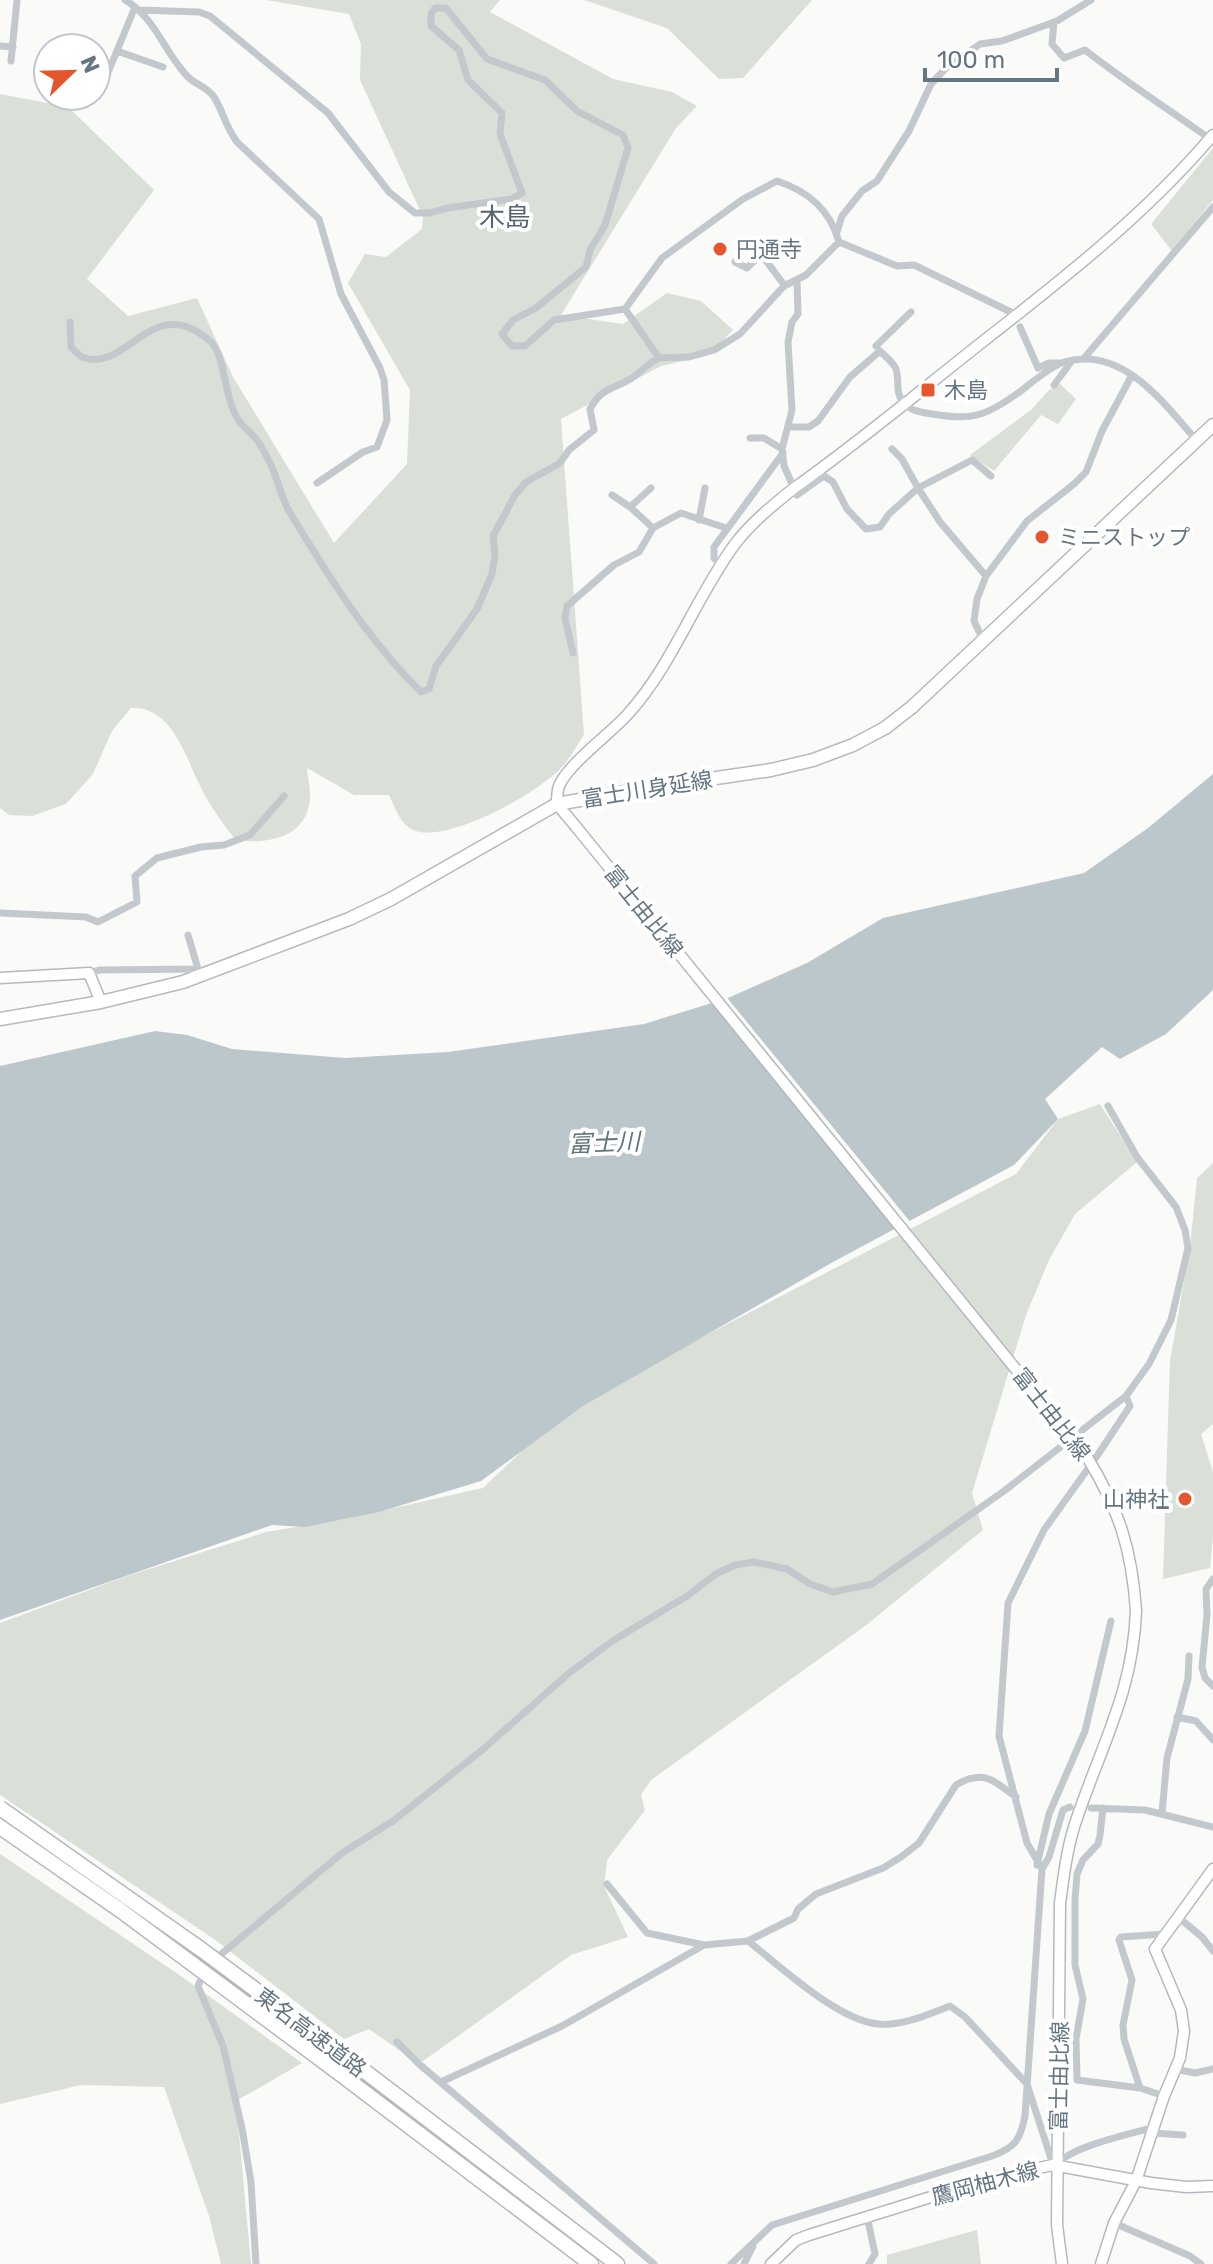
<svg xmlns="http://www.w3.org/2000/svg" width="1213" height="2264" font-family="Rubik,'Noto Sans JP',sans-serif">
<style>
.green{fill:#dadfd7}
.water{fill:#bbc7cb}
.pier{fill:#fafaf8}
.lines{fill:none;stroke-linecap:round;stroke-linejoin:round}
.secondary-casing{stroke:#b3babf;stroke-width:13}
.primary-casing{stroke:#b5babe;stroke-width:15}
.highway-casing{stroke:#b4b9bd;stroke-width:17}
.street{stroke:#c3c8cc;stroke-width:7}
.secondary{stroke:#fff;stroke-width:10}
.primary{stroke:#fff;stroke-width:12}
.highway{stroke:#fff;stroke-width:14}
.secondary-bridge-casing{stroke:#b3babf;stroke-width:13;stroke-linecap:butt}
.highway-bridge-casing{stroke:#b4b9bd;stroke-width:17;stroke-linecap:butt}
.secondary-bridge{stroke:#fff;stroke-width:10}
.highway-bridge{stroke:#fff;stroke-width:14}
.poi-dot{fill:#e4572e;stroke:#fff;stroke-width:3}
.labels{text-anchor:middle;stroke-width:8;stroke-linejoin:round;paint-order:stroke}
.poi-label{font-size:22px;fill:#657683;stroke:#fff;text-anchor:start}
.street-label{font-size:22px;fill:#657683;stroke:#fff}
.water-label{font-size:24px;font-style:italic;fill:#60757c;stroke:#fff}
.quarter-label{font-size:26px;fill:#57646e;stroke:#fff}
</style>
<rect width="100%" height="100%" fill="#fafaf8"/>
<path class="green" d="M266,0H500L490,12L613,79L672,92L697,106L676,128L561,315L623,324L667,293L701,301L733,330L709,355L661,366L561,419L584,735C577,745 571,757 563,766C540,792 447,845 413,830C400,824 395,807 389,795H354L307,768C307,776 310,785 310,793C311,836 271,845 236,840C222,823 211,807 201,788C186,758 172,705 131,708L112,731L93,774L66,804L32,816L9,815L0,808V94L68,107L154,190L87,279L128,316L197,298L233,377L334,543L407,464L410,390L348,283L365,254L386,257L422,229L423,217L360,80L361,44L349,14Z
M584,0H812L743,78L719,79L667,28Z
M1213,148V200L1172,251L1151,224Z
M1060,384L1076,399L1058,424L1041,415L994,471L970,455L1031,410L1049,390Z
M1100,1104L1137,1162L1075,1214L1049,1260L1026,1315L972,1493L983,1530L865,1626L651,1780L641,1795L645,1810L607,1860L604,1886L628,1937L571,1955L419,2064L369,2029L344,2039L214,1939L0,1795V1623L127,1576L266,1532L345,1519L483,1488L568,1407L1016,1174L1058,1119Z
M1213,1163V1424L1201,1434L1213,1472V1536L1210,1568L1163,1579L1170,1361L1190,1247L1197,1178Z
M0,1854L178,1974L302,2063L236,2101L251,2264H221L209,2216L164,2087L81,2085L0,2104Z
M977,2230L981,2264H887V2255Z"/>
<path class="water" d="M1213,774V990L1166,1034L1120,1059L1102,1047L1045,1099L1058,1119L1014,1165L833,1262L583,1406L481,1481L379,1512L305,1527L272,1525L0,1620V1066L155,1031L187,1035L232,1049L345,1058L448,1052L644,1024L728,998L807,963L883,918L1084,873L1148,828Z"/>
<path class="pier" d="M724,994L912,1224L898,1232L708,999Z"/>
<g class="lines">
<defs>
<path id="secondary" d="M577,828L557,804C557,798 557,791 559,786C568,764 610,734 627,715C673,665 695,598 735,544C751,523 773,505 793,489C858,443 919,392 981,343C1063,279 1146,214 1213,135
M0,978L89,973L101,1002
M771,2264L796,2240L809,2235L992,2178L1053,2165L1151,2183L1186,2187L1213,2186
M1062,2264L1057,2225L1060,1903C1064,1874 1067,1846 1077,1818C1102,1744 1133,1691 1136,1611
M1101,2264L1114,2223L1136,2181L1164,2096L1180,2058L1184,2031L1181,2010L1155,1949L1213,1869"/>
<path id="primary" d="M0,1019L101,1002L183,982L349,919L391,899L557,804L648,788L771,770L813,760L853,745L885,728L912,707L1213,425"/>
<path id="highway" d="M354,2063L617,2264
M339,2073L591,2264"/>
</defs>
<use href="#secondary" class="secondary-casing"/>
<use href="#primary" class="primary-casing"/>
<use href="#highway" class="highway-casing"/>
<path class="street" d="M125,0C156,18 165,54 189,78C197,85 207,87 214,97C223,111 226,128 237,142L319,219L341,294L380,368L384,380L387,420L377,447L363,452L317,483
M139,10L199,12L210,16L328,113L389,192L415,213H430L447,208L512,199L522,193L500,134L502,113L468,80L459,50L431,26V14L435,8H446L487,59L545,80L577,111L623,135L628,148L605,225L590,250L586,267L536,308L513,320L502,334L512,346H525L554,320L625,309L662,258L743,199L777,181C808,191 830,209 839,242L897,266L914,265L1017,315
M1054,22L1052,44L1064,58L1085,50C1126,82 1168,109 1210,139
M0,46L13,47
M117,51L163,67
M11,61L17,0
M102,87L135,7
M837,232L842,216L862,191L877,181L909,131L931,84L946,68L980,44L1002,41L1057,21L1091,0
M761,254L785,286
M735,262L747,268L766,249
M797,281L798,314L792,322L788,342L792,410L782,449L784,466L797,495L824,476L833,482L847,509L866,529L880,527L889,514L918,488L940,522L986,576
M625,309L659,358L689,357L714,350L740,334L784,286L806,275L839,242
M70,322L71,347C75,351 80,357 85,358C128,371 154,290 211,342C225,355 224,399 239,421C244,428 251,432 256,439C262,446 267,457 271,465C278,480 281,497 289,511C327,574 368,640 421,692L429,689L436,666L477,609L492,574L495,555L493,536L515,495L526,482L560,463L569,450L594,430L590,409C603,386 613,390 632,378C642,371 648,363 659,358
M1020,327L1038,368L1049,363H1060
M876,346L911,312
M1085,357L1213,207
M1054,385L1071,362
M790,427H809L818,421L850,377L880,351C885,356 894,363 896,369C900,381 894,394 905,404C913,413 928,413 939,415C974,421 990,413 1018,393C1030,384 1051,366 1064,362C1122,345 1163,402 1197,441
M750,438H764L782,449
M892,449L902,459L918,488L972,460L991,476
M612,495L630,507L653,528
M630,507L651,488
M699,520L705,488
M721,565L714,558V547L783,453
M984,642L974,621L977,599L986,576L1027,521L1074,484L1086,472L1102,431L1132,375
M573,653L565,618L567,606L614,565L639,552L653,528L681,513L726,528
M0,913L86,917L98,922L137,902L135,876L157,858L201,847L224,845L250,835L284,796
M89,973L100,970L198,969L188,935
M1213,1579L1206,1589L1207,1615L1202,1667L1205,1678L1213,1686
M1177,1717L1196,1721L1213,1740
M1091,1808L1145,1810L1213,1827
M1103,1808L1100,1835L1098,1844L1083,1860L1077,1874L1075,1900V1965L1083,1999L1076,2039L1077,2080L1140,2088
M1162,1813L1167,1758L1188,1679L1189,1656
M1037,1865L1049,1814L1085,1731L1111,1621
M1042,1869L1027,1843L999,1736L1008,1603L1044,1530L1097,1456L1130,1406L1126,1396
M607,1884L647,1933L704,1945L748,1941L794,1918L798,1909L816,1894L883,1868L901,1857L919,1843L956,1785C983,1769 993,1780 1016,1797
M1177,1916L1202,1937L1213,1951
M1164,1934L1121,1937L1119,1940L1132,1980L1123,2025L1124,2039L1140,2088L1164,2096
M748,1941C780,1966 837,2020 878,2024C900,2027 929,2014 950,2006L965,2017L1027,2084L1053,2165
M397,2042L419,2064L654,2264
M1175,2069L1195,2073L1213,2069
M441,2082L562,2026L704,1945
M1153,2133L1183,2135
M1058,2164C1071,2146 1132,2134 1154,2127
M867,2216L875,2254L869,2264
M1114,2223L1190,2256L1201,2264
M256,2264L251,2182L242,2128L223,2046L198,1986L207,1966L342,1853L393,1821L481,1751L569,1673L614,1640L687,1596L716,1574L735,1565L754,1562L787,1569L810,1584L833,1592L872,1584L1004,1491L1126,1396L1149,1364L1171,1320L1188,1248L1185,1230L1176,1207L1137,1157L1108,1106
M731,2264L772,2225L992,2156C1016,2147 1020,2140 1025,2116L1042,1869L1049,1857L1063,1810L1070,1807
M744,2264L753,2246"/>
<use href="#secondary" class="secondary"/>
<use href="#primary" class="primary"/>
<use href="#highway" class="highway"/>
<defs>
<path id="secondary-bridge" d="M577,828L1087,1457C1119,1509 1132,1550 1136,1611"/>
<path id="highway-bridge" d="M0,1808L202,1950L354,2063
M0,1827L120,1910L339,2073"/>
</defs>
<use href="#secondary-bridge" class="secondary-bridge-casing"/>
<use href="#highway-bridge" class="highway-bridge-casing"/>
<use href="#secondary-bridge" class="secondary-bridge"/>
<use href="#highway-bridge" class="highway-bridge"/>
</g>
<g class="poi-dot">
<circle cx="720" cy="249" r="8"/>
<rect x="920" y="382" width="16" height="16" rx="4"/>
<circle cx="1042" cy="537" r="8"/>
<circle cx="1185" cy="1499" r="8"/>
</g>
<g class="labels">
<g class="poi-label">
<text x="736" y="257">円通寺</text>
<text x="944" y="398">木島</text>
<text x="1058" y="545">ミニストップ</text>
<text x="1169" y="1507" text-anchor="end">山神社</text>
</g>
<g class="street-label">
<text transform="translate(647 789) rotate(-9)" y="8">富士川身延線</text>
<text transform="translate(644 911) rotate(51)" y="8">富士由比線</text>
<text transform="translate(1052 1414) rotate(52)" y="8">富士由比線</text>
<text transform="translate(311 2032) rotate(37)" y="8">東名高速道路</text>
<text transform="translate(1059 2076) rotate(-89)" y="8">富士由比線</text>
<text transform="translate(985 2183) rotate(-15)" y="8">鷹岡柚木線</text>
</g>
<g class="water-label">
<text transform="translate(604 1143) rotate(-2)" y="8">富士川</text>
</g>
<g class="quarter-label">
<text x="505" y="226">木島</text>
</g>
</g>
<g transform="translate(72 72) rotate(67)"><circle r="38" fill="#ffffff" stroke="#c1c8cd" stroke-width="2"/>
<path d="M0-6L14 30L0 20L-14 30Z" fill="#e4572e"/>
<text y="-12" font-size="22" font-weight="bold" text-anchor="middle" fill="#657683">N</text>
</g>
<path d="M925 68v12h132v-12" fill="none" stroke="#657683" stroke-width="4"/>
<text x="937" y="68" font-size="24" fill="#657683" stroke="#ffffff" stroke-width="6" paint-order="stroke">100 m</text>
</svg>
